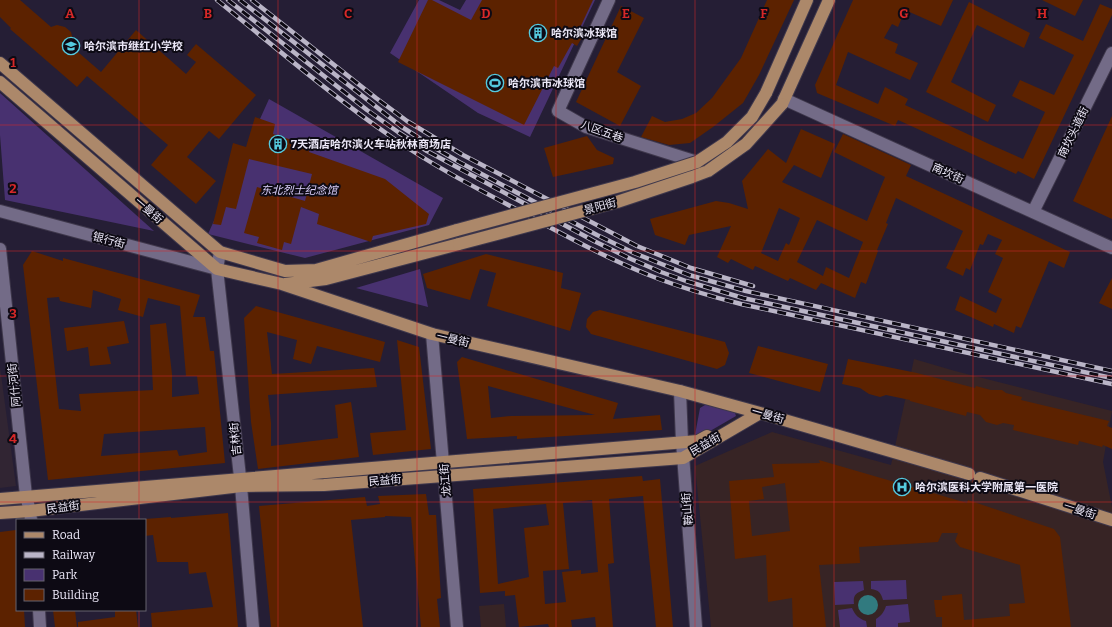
<svg xmlns="http://www.w3.org/2000/svg" width="1112" height="627" font-family="Bitter,'Noto Sans SC',serif">
<style>
.commercial{fill:#312533}
.medical{fill:#372425}
.green{fill:#483170}
.water{fill:#317a7f}
.building{fill:#5c2200;fill-rule:evenodd}
.lines{fill:none;stroke-linecap:round;stroke-linejoin:round}
.minor-casing{stroke:#3f384c;stroke-width:14}
.major-casing{stroke:#3f384c;stroke-width:14}
.minor{stroke:#736b87;stroke-width:12}
.major{stroke:#ac886a;stroke-width:12}
.rail-casing{stroke:#bab5c7;stroke-width:4.5}
.rail{stroke:#0d0a14;stroke-width:3;stroke-dasharray:9;stroke-linecap:butt}
.major-bridge-casing{stroke:#3f384c;stroke-width:14;stroke-linecap:butt}
.major-bridge{stroke:#ac886a;stroke-width:12}
.grid{fill:none;stroke:#d62828;stroke-width:1;stroke-opacity:0.55}
.labels{text-anchor:middle;stroke-width:4;stroke-linejoin:round;paint-order:stroke}
.poi-label{font-size:11px;font-weight:bold;fill:#ebe7f7;stroke:#0d0a14;text-anchor:start}
.street-label{font-size:11px;fill:#ebe7f7;stroke:#0d0a14}
.park-label{font-size:11px;font-style:italic;fill:#dcd0fb;stroke:#0d0a14}
.grid-label{font-size:13px;text-anchor:middle;font-weight:bold;fill:#d62828;stroke:#0d0a14;stroke-width:4;stroke-linejoin:round;paint-order:stroke}
</style>
<rect width="100%" height="100%" fill="#251e35"/>
<path class="commercial" d="M0,367L16,486L0,488Z"/>
<path class="medical" d="M914,359L955,371L1112,411L1103,462L1112,507V627H711L695,466L772,432L891,465Z
M504,604L506,627H481L479,606Z"/>
<path class="green" d="M419,0H439L460,10L466,0H595L530,137L478,113L390,53Z
M0,93L154,231L5,200L0,135Z
M269,99L443,198L429,225L305,258L208,234Z
M420,269L428,307L356,288Z
M710,404L734,410L736,416L698,438L695,435L700,408L705,405Z
M906,580L907,599L883,600C881,593 879,590 871,589V581Z
M863,581L864,590C855,593 853,596 854,604L835,605L834,582Z
M908,604L910,622L898,623V627H876V619C881,616 884,612 886,606Z
M852,608C855,615 859,619 866,621L867,627H840L838,610Z"/>
<path class="water" d="M858 605a10 10 0 1 1 20 0a10 10 0 1 1-20 0Z"/>
<path class="building" d="M0,0H20L51,27L57,25L65,27L71,32L73,40L71,46L101,72L136,30L186,74L196,62L187,55L196,44L256,95L219,139L209,131L187,157L216,181L196,204L151,165L168,145L87,76L77,87L10,29L11,28L0,17Z
M428,0H432L471,20L482,0H593L578,32L584,34L577,46L572,43L558,68L554,66L524,125L398,62Z
M767,0H794L759,75L743,103L713,127L690,143L669,145L641,137L652,116L665,122L682,119L696,113L712,98L741,58Z
M853,0H953L941,26L905,10L898,27L892,24L884,38L898,44L895,53L918,63L910,80L848,52L836,85L878,104L885,87L908,99L905,105L989,144L1023,159L1045,112L1012,96L1020,80L1054,95L1074,55L1039,38L1046,24L1083,41L1100,4L1112,9V15L1034,179L1018,171L1016,174L898,120L895,126L817,93L815,85Z
M1042,0H1083L1075,16Z
M969,2L1030,33L1024,48L977,25L951,82L996,105L988,122L926,92Z
M621,6L644,18L617,72L641,86L620,126L576,102Z
M1112,116V219L1073,201Z
M255,117L275,124L273,134L311,146L309,152L385,179L429,214L426,224L373,236L371,242L317,224L319,214L301,207L291,244L284,242L282,250L257,243L259,237L244,233L257,187L305,201L312,174L249,159L236,209L226,207L221,225L213,224L233,143L246,147Z
M801,129L835,144L821,178L794,165L782,182L867,221L885,177L834,152L843,134L911,165L906,176L1070,252L1064,268L1049,261L1021,328L1016,326L1014,333L994,324L993,327L955,310L960,296L996,313L1002,299L988,292L1003,258L995,254L1002,240L988,234L983,245L980,244L970,270L966,268L963,276L946,268L963,231L896,198L886,223L888,224L877,250L878,251L866,284L861,282L855,298L821,283L816,290L790,278L788,281L755,266L753,270L731,259L728,263L717,257L731,226L689,235L685,245L655,235L650,219L716,201L729,203L748,209L742,181L768,149L786,163ZM779,208L800,218L789,245L786,243L778,261L761,253ZM817,220L863,242L849,278L826,267L823,276L797,262Z
M587,136L597,150L614,158L613,164L553,177L544,148Z
M32,251L63,261V258L200,295L193,317H205L210,351H214L225,463L48,480L23,265ZM93,290L121,299L118,310L143,317L148,298L180,306L186,376H197L199,394L172,397V374L166,323L150,325L153,390L79,394L81,411L59,409L47,298L59,297L60,301L91,308ZM205,427L207,452L179,456L177,450L101,456L104,434Z
M486,254L563,273L561,288L581,293L570,331L487,306L496,273L480,269L470,300L427,288L423,274Z
M1112,278V309L1099,303Z
M256,306L385,342L380,362L317,346L311,364L293,359L297,340L267,332L272,374L374,368L377,387L268,395L271,423V446L338,438L335,405L351,402L359,457L258,469L251,422L244,318Z
M600,310L725,342L729,353L725,365L717,369L591,334L586,327L587,319L593,312Z
M124,321L129,343L107,347L111,364L90,366L88,347L67,351L64,328Z
M397,340L419,347L431,449L373,455L370,433L406,430Z
M758,346L828,364L820,392L749,373Z
M462,357L618,403L613,419L660,415L662,430L517,439V436L467,439L457,362ZM488,386L595,415L511,416L491,418Z
M848,359L917,373L975,388L976,386L991,390H1002L1006,393L1022,397L1021,400L1109,421L1107,426L1112,428V449L1103,445L1102,447L1079,441L1078,445L1013,430L1014,425L1003,423L997,425L986,422L980,415L967,412L966,416L910,401V400L886,395L880,397L869,394L860,388L842,384Z
M819,460L967,503L968,500L1054,529L1060,537L1071,627H942V617H936L934,600H942V596L962,594L964,620L1010,616L1009,604L1025,603L1020,565L960,547L955,541L958,533H942L938,542L859,547L860,563L819,565L826,627H793L792,598L768,602L766,555L735,559L729,481L774,477L772,464L820,463ZM785,483L790,531L752,536L749,501L764,499L762,487Z
M642,476L643,481L660,479L673,627H656L643,496L609,499L614,563L608,564L613,627H596L595,617L571,620L572,627H549L548,624L519,627L515,595L505,596V591L480,593L473,489ZM592,500L598,572L581,574V570L562,572L566,602L545,604L543,571L569,569L563,503ZM546,504L549,525L524,528L529,577L498,584L493,509Z
M426,494L429,515H436L441,598L437,599L440,627H421L411,517L385,516V517L351,520L363,627H271L259,506L365,497L367,506L380,504L378,496Z
M228,513L238,627H152L151,613L213,607L206,572L189,574L188,562H157L153,535L145,536V519L171,517V518Z
M16,530L17,545V610H24L25,627H0V532Z
M53,610H75L77,627H55Z
M115,610H136L138,627H78V622L115,617Z"/>
<g class="lines">
<defs>
<path id="minor" d="M609,0L558,111L586,127L697,162
M784,99L1112,248
M0,211L217,269
M1033,212L1112,53
M0,249L26,496L30,511L31,520
M220,252L217,269L241,486L253,627
M432,334L457,627
M680,391L682,442L696,627
M39,610L40,627"/>
<path id="major" d="M0,63L220,252L285,271L316,270L457,230
M0,82L217,269L282,284L432,334L680,391L760,413L969,474
M766,93L807,0
M782,104L829,0
M285,284L326,279L459,244
M980,478L1112,520
M0,499L698,441L707,436
M0,513L30,511L241,486L324,485L683,458L760,413"/>
</defs>
<use href="#minor" class="minor-casing"/>
<use href="#major" class="major-casing"/>
<use href="#minor" class="minor"/>
<use href="#major" class="major"/>
<defs>
<path id="rail" d="M217,0C275,47 332,96 393,138C432,165 474,187 516,209C562,234 609,260 659,279C686,289 713,297 741,304L1112,384
M228,0L367,110L398,132L427,151L594,241L631,259L661,272L686,281L743,298L1112,378
M240,0L402,127L430,145L459,162L597,235L634,253L689,275L746,291L1112,371
M252,0L376,98L407,121L463,155L637,246L691,268L753,286"/>
</defs>
<use href="#rail" class="rail-casing"/>
<use href="#rail" class="rail"/>
<defs>
<path id="major-bridge" d="M457,230L635,182L697,162L727,142L752,117L766,93
M459,244L617,202L692,177L708,171L746,144L782,104"/>
</defs>
<use href="#major-bridge" class="major-bridge-casing"/>
<use href="#major-bridge" class="major-bridge"/>
</g>
<path class="grid" d="M139,0V520M278,0V627M417,0V627M556,0V627M695,0V627M834,0V627M973,0V627M0,125H1112M0,251H1112M0,376H1112M0,502H1112M139,610V627"/>
<defs>
<symbol id="building-ring" viewBox="-11 -11 22 22"><circle r="9.5" fill="#0d0a14" stroke="#55cadf" stroke-width="1.5"/><path d="M-4-6H4V6H1V3H-1V6H-4ZM-2.5-4.3h1.7v1.8h-1.7ZM.8-4.3h1.7v1.8H.8ZM-2.5-1h1.7V.8h-1.7ZM.8-1h1.7V.8H.8Z" fill="#55cadf"/></symbol>
<symbol id="school-ring" viewBox="-11 -11 22 22"><circle r="9.5" fill="#0d0a14" stroke="#55cadf" stroke-width="1.5"/><path d="M0-5L7-2L0 1L-7-2ZM-4 1L0 2.5L4 1V4Q0 6-4 4Z" fill="#55cadf"/></symbol>
<symbol id="stadium-ring" viewBox="-11 -11 22 22"><circle r="9.5" fill="#0d0a14" stroke="#55cadf" stroke-width="1.5"/><path d="M0-5a6.5 5 0 1 0 0 10a6.5 5 0 1 0 0-10ZM-3.5-1.8h7v3.6h-7Z" fill="#55cadf"/></symbol>
<symbol id="hospital-ring" viewBox="-11 -11 22 22"><circle r="9.5" fill="#0d0a14" stroke="#55cadf" stroke-width="1.5"/><path d="M-5-5h3v3.5h4V-5h3V5h-3V1.5h-4V5h-3Z" fill="#55cadf"/></symbol>
</defs>
<g fill-rule="evenodd">
<use href="#building-ring" x="528" y="23" width="20" height="20"/>
<use href="#school-ring" x="61" y="36" width="20" height="20"/>
<use href="#stadium-ring" x="485" y="73" width="20" height="20"/>
<use href="#building-ring" x="268" y="134" width="20" height="20"/>
<use href="#hospital-ring" x="892" y="477" width="20" height="20"/>
</g>
<g class="labels">
<g class="poi-label">
<text x="551" y="37">哈尔滨冰球馆</text>
<text x="84" y="50">哈尔滨市继红小学校</text>
<text x="508" y="87">哈尔滨市冰球馆</text>
<text x="291" y="148">7天酒店哈尔滨火车站秋林商场店</text>
<text x="915" y="491">哈尔滨医科大学附属第一医院</text>
</g>
<g class="street-label">
<text transform="translate(602 131) rotate(20)" y="4">八区五巷</text>
<text transform="translate(1073 132) rotate(-64)" y="4">南坎头道街</text>
<text transform="translate(948 173) rotate(24)" y="4">南坎街</text>
<text transform="translate(600 206) rotate(-15)" y="4">景阳街</text>
<text transform="translate(149 210) rotate(41)" y="4">一曼街</text>
<text transform="translate(109 240) rotate(15)" y="4">银行街</text>
<text transform="translate(453 339) rotate(13)" y="4">一曼街</text>
<text transform="translate(14 385) rotate(-96)" y="4">阿什河街</text>
<text transform="translate(768 415) rotate(16)" y="4">一曼街</text>
<text transform="translate(235 439) rotate(-96)" y="4">吉林街</text>
<text transform="translate(705 444) rotate(-30)" y="4">民益街</text>
<text transform="translate(385 480) rotate(-5)" y="4">民益街</text>
<text transform="translate(445 480) rotate(-95)" y="4">龙江街</text>
<text transform="translate(63 507) rotate(-7)" y="4">民益街</text>
<text transform="translate(687 509) rotate(-95)" y="4">鞍山街</text>
<text transform="translate(1080 510) rotate(18)" y="4">一曼街</text>
</g>
<g class="park-label">
<text x="299" y="194">东北烈士纪念馆</text>
</g>
</g>
<g class="grid-label">
<text x="70" y="18">A</text>
<text x="208" y="18">B</text>
<text x="348" y="18">C</text>
<text x="486" y="18">D</text>
<text x="626" y="18">E</text>
<text x="764" y="18">F</text>
<text x="904" y="18">G</text>
<text x="1042" y="18">H</text>
<text x="13" y="67">1</text>
<text x="13" y="193">2</text>
<text x="13" y="318">3</text>
<text x="13" y="443">4</text>
</g>
<rect x="16" y="519" width="130" height="92" fill="#0d0a14" stroke="#66626f"/>
<rect x="24" y="532" width="20" height="6" fill="#ac886a" stroke="#66626f"/>
<text x="52" y="539" font-size="12" fill="#ebe7f7">Road</text>
<rect x="24" y="552" width="20" height="6" fill="#bab5c7" stroke="#66626f"/>
<text x="52" y="559" font-size="12" fill="#ebe7f7">Railway</text>
<rect x="24" y="569" width="20" height="12" fill="#483170" stroke="#66626f"/>
<text x="52" y="579" font-size="12" fill="#ebe7f7">Park</text>
<rect x="24" y="589" width="20" height="12" fill="#5c2200" stroke="#66626f"/>
<text x="52" y="599" font-size="12" fill="#ebe7f7">Building</text>
</svg>
